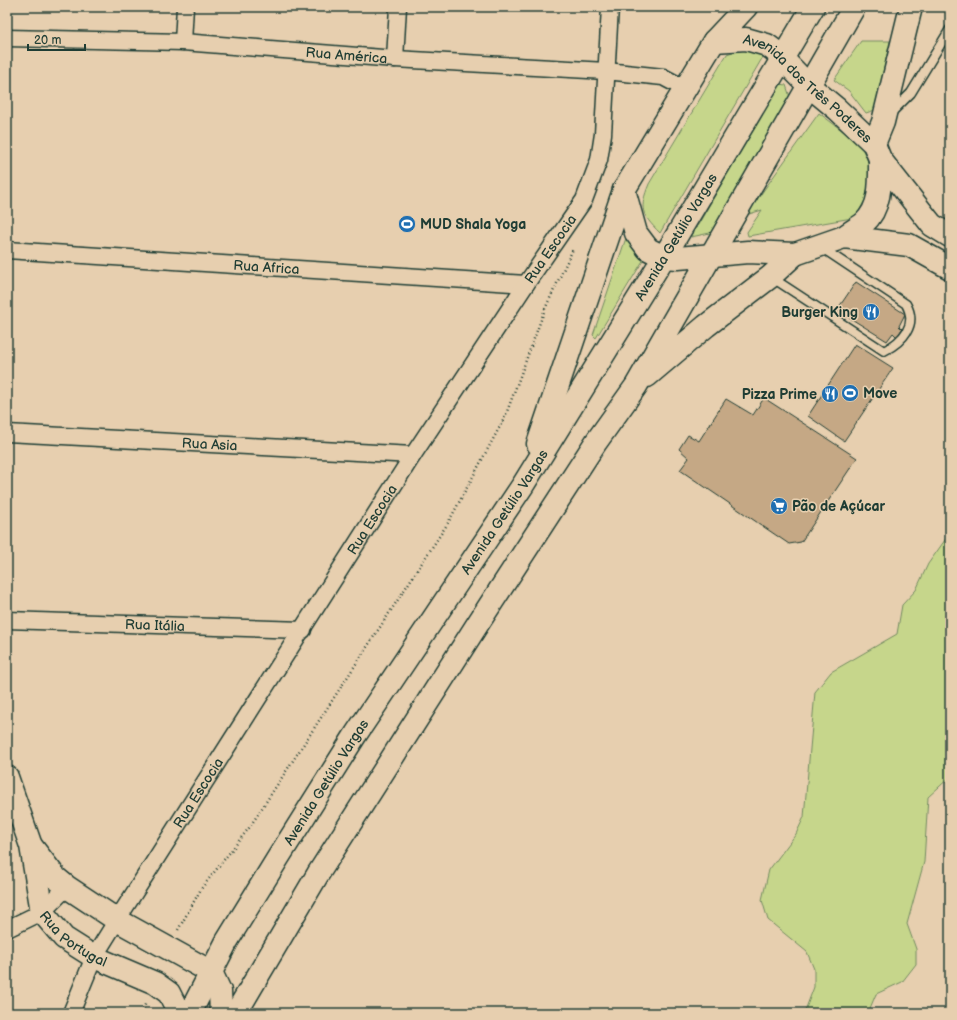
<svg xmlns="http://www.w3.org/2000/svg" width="957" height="1020" font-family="'Balsamiq Sans',sans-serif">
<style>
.green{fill:#c6d68b;stroke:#728a60}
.building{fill:#c5a885;stroke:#1f3d34}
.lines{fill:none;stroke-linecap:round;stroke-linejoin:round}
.lane-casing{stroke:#1f3d34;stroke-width:11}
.street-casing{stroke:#1f3d34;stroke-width:19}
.secondary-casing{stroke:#1f3d34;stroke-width:25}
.path{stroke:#1f3d34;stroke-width:2.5;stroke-dasharray:1 3;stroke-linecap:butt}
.lane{stroke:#e7cfaf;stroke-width:8}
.street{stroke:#e7cfaf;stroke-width:16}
.secondary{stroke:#e7cfaf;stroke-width:22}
.labels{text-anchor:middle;stroke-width:3;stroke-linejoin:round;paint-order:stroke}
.street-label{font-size:14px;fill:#1f3d34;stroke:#e7cfaf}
.poi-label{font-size:14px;font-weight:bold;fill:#1f3d34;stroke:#e7cfaf;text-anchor:start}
</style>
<rect width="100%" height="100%" fill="#e7cfaf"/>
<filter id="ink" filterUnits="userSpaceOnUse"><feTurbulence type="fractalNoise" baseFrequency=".025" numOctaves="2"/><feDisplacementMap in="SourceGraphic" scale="8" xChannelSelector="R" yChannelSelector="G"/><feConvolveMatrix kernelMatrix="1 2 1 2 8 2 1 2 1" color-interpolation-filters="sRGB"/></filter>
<g filter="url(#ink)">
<path class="green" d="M861,41H890L875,110L866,113L849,91L834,80Z
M740,49L764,55L660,233C641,214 639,209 649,184L727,54Z
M779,84L786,85L790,97L719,224L710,233L691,237Z
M819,113L860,144L872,170L869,193L859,211L852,218L748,236L747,232L762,210L746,215Z
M627,235L644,259L596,338L593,335Z
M950,533V777L928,797L924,862L907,924L916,949V964L902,982L876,994L868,1013H802L806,1008L814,987V969L807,952L768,920L762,900L769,870L796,834L804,817L815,692L831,672L897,634L902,605L916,590L928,564Z"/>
<path class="building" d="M856,282L905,314L899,326L902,329L897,337L893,333L887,341L837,310Z
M855,344L893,368L844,441L808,416Z
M764,398L857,458L801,542L789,544L680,470L689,458L679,449L688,435L699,441L726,399L753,415Z"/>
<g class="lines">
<defs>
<path id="lane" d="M891,113L911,93L950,29
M771,277L884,351C903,341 918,325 906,304L822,248"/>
<g id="street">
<path id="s1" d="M7,38L183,42L395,59L606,71L663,77L684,88"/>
<path d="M183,42L185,7"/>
<path d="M395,59L398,7"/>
<path id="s2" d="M7,250L526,284"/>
<path id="s3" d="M7,433L413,455"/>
<path id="s4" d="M7,620L303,630"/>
<path d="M7,929L42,912L67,887"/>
<path id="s5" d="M71,1013L94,957L117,920L413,455L526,284L584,200L599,160L603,134L610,7"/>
</g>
<g id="secondary">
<path id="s6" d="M714,41L746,39L767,45L775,51L808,85L837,109L874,144L880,159L932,225L950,236"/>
<path d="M874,144L883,122L911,7"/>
<path d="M624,190L636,233L648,249L664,257L678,258L748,252L795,254L844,237L909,245L950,268"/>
<path d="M844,237C850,232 858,228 864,223C882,207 880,180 880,159"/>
<path d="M647,376L706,326L770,277L795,254"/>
<path d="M538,444L624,190L714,41L746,7"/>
<path id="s7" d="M7,777L31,846L42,912L64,938L94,957L155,983L169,993L179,1013"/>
<path d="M32,847L56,878L67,887L117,920L211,972L220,991L221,1013"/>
<path id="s8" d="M190,1013L227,941L278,858L356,734L523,485L664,257L813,7"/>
<path d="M236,1013L318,874L477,625L596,442L636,386L854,7"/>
</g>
</defs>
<use href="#lane" class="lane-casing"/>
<use href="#street" class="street-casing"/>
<use href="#secondary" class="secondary-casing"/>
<path class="path" d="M178,930L201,889L249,828L448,523L505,417L545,309L573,249
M142,1013L146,1002"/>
<use href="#lane" class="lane"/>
<use href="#street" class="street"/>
<use href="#secondary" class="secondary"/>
</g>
</g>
<defs>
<symbol id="stadium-disc" viewBox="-11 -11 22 22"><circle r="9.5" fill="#1f6fb2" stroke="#e7cfaf"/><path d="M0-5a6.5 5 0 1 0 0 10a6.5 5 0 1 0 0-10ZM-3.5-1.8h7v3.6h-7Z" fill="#fff"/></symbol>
<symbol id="restaurant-disc" viewBox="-11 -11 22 22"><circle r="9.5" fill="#1f6fb2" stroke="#e7cfaf"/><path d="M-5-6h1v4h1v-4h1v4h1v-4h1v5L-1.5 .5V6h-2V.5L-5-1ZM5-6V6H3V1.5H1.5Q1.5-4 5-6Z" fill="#fff"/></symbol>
<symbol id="supermarket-disc" viewBox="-11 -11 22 22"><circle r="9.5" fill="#1f6fb2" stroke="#e7cfaf"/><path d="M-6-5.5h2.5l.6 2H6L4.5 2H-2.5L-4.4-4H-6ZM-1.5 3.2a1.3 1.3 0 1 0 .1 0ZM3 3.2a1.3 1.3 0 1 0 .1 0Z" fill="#fff"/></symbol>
</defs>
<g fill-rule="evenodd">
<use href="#stadium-disc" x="397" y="214" width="20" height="20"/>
<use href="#restaurant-disc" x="861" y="302" width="20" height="20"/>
<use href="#stadium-disc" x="840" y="383" width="20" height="20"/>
<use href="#restaurant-disc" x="820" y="384" width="20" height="20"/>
<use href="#supermarket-disc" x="769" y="496" width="20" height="20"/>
</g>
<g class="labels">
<g class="street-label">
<text dy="5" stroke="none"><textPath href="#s1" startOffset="340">Rua América</textPath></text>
<text dy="5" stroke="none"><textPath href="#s6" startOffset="112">Avenida dos Três Poderes</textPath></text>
<text dy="5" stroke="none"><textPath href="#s8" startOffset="916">Avenida Getúlio Vargas</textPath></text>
<text dy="5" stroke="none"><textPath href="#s5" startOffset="903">Rua Escocia</textPath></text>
<text dy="5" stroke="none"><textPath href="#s2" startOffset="260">Rua Africa</textPath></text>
<text dy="5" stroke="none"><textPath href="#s3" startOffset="203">Rua Asia</textPath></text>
<text dy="5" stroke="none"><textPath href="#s8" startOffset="592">Avenida Getúlio Vargas</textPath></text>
<text dy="5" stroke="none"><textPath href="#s5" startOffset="579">Rua Escocia</textPath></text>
<text dy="5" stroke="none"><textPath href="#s4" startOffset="148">Rua Itália</textPath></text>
<text dy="5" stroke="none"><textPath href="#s8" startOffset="268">Avenida Getúlio Vargas</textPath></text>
<text dy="5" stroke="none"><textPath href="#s5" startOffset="255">Rua Escocia</textPath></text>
<text dy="5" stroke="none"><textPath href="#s7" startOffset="182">Rua Portugal</textPath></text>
</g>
<g class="poi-label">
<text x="420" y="229">MUD Shala Yoga</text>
<text x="858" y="317" text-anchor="end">Burger King</text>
<text x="863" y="398">Move</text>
<text x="817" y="399" text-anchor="end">Pizza Prime</text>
<text x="792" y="511">Pão de Açúcar</text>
</g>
</g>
<rect width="957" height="1020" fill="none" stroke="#e7cfaf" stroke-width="24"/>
<rect x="12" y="12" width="933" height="996" fill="none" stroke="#1f3d34" stroke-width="1.5" filter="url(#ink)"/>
<path d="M28 44v6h57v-6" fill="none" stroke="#1f3d34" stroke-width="2"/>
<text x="34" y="44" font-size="12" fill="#1f3d34" stroke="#e7cfaf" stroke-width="3" paint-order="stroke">20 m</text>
</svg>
